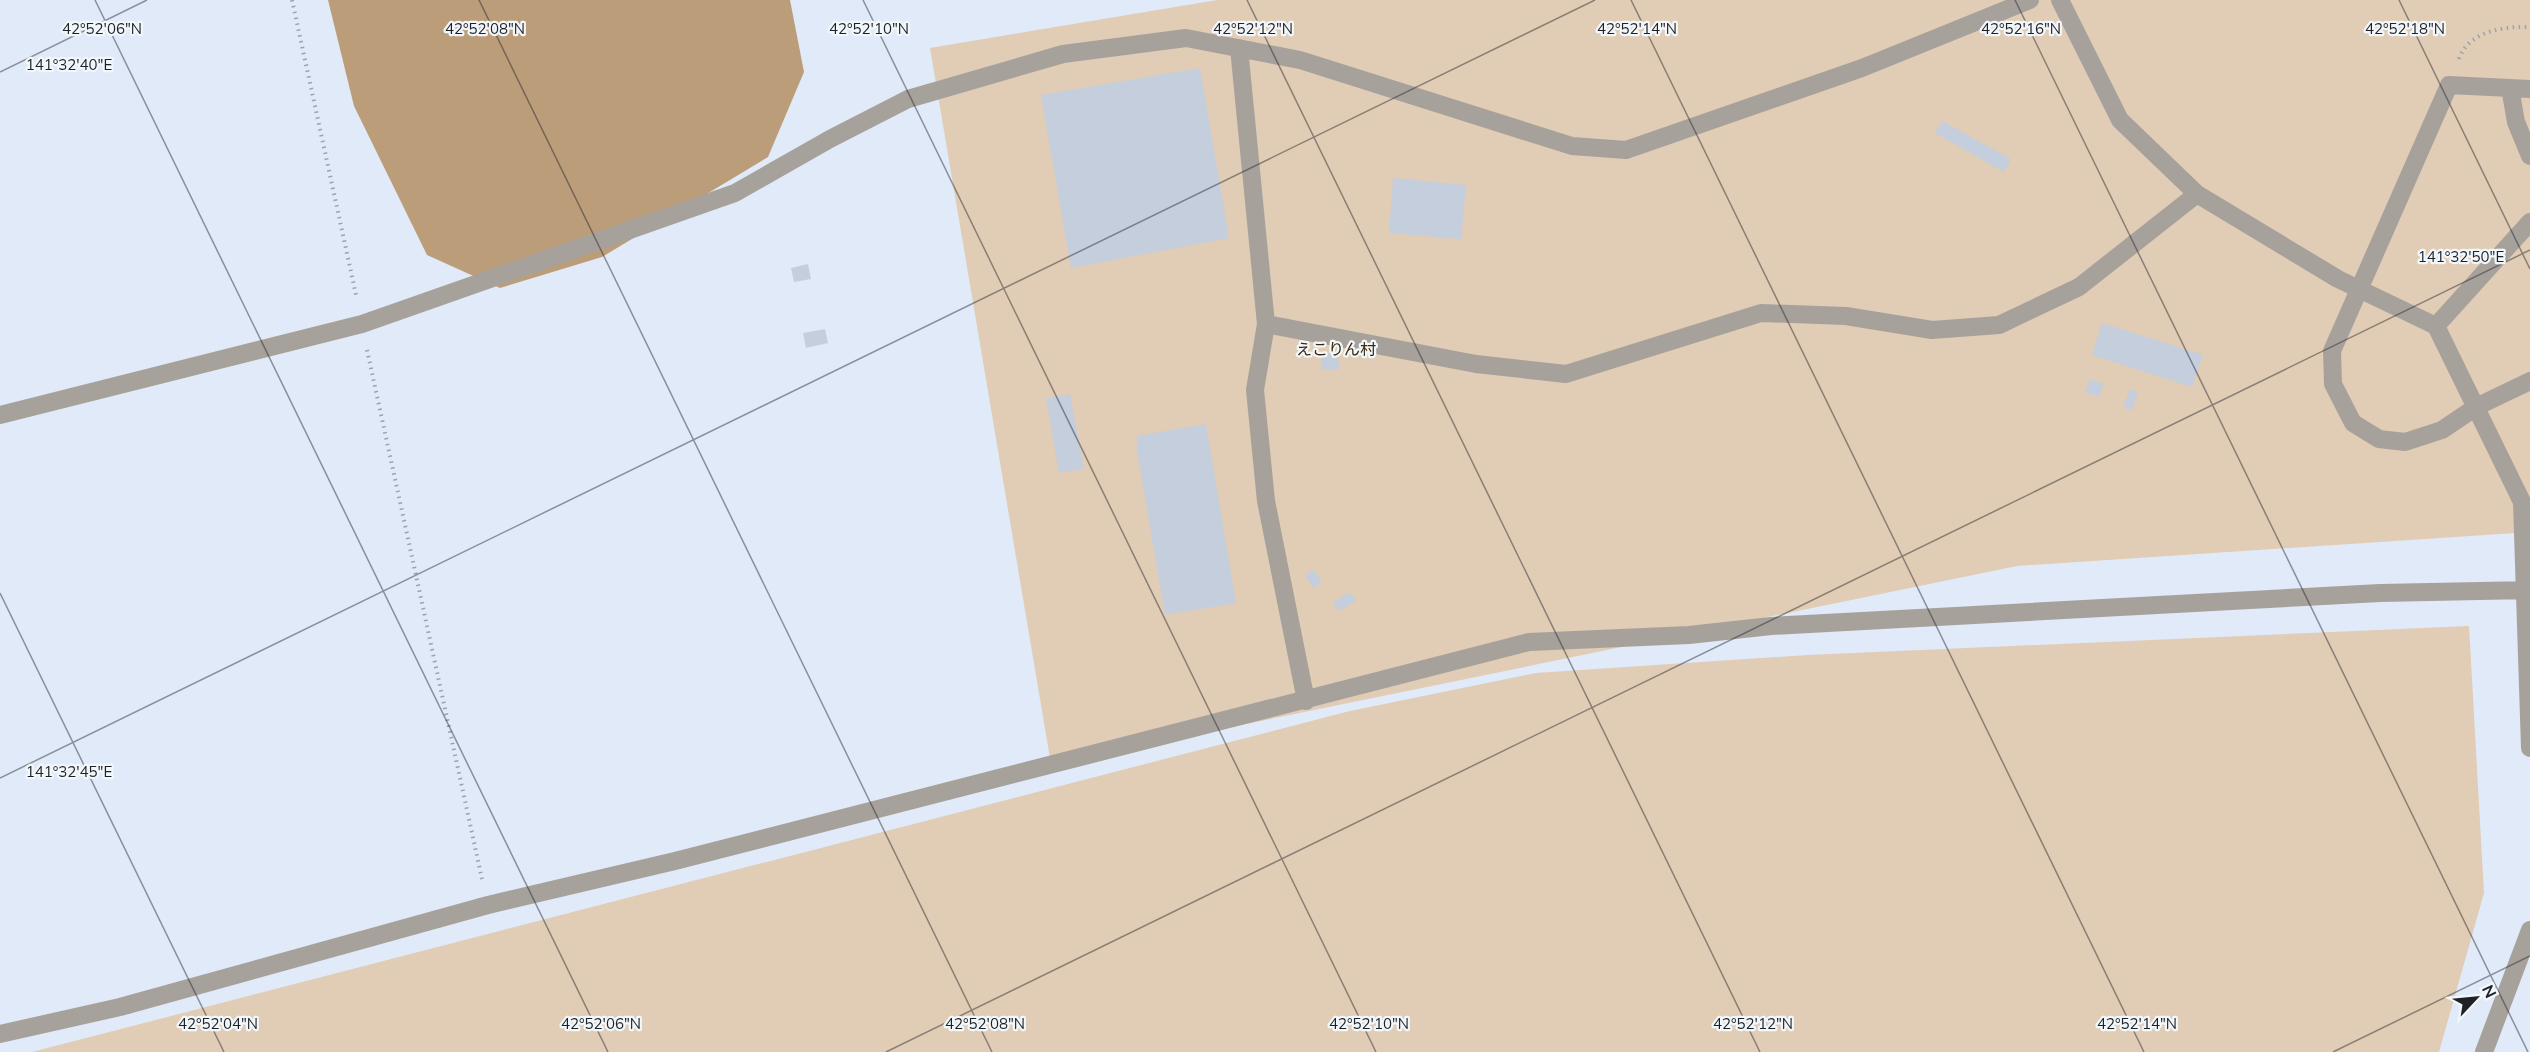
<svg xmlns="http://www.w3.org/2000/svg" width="2530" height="1052" font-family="Mulish,'Noto Sans JP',sans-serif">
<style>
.green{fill:#e1ccb5}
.forest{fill:#bc9d7a}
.building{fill:#c4cedc}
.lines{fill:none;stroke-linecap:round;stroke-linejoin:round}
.path{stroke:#9ba3ae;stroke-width:4;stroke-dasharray:1.5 4.5;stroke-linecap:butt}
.minor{stroke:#a7a19c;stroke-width:18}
.ticks{fill:none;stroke:#1e2227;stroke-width:1.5;stroke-opacity:0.45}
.labels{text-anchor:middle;stroke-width:4.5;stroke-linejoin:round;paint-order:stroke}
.park-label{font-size:16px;fill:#3e2709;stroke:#f2f7fc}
.ticks-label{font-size:15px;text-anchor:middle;fill:#1e2227;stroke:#f2f7fc;stroke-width:4.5;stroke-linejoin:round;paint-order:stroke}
</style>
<rect width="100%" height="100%" fill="#e0eaf8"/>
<path class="green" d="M1217,0H2530V532L2017,566L1051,764L930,48Z
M2469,626L2484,893L2439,1052H32L1350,711L1536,673L1808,655Z"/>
<path class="forest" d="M328,0H790L804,72L768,157L602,257L500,288L427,255L354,106Z"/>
<path class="building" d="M1200,68L1229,238L1071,268L1041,95Z
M1942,121L2011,159L2004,172L1935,133Z
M1393,178L1466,185L1461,239L1389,233Z
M808,264L811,279L794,282L791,268Z
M2102,323L2203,355L2192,387L2092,355Z
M825,329L828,343L806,348L803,333Z
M1338,353L1339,370H1321V354Z
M2090,379L2104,384L2099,397L2085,392Z
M2130,389L2138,392L2132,410L2123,407Z
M1070,394L1084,469L1059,473L1046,398Z
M1206,424L1236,603L1165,615L1136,445H1138L1137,436Z
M1314,570L1322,582L1313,588L1305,575Z
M1350,592L1356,601L1338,611L1333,602Z"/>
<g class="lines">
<path class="path" d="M292,0L356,295
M2459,59C2468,31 2505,26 2530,27
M367,350L482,879"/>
<path class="minor" d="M2060,0L2120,120L2197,194L2338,279L2436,326L2522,502L2530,748
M1239,48L1266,324L1255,390L1266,501L1306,701
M2510,88L2516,122L2530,156
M2530,89L2449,85L2332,351L2333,384L2353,423L2379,439L2405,442L2442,430L2476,407L2530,381
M1266,324L1476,364L1566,374L1761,313L1846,316L1932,330L1999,325L2079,287L2197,194
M2436,326L2530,222
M0,415L362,324L735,193L830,139L908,99L1063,54L1186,38L1300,60L1572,146L1626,150L1862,68L2030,0
M0,1034L120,1007L488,905L675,861L1529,642L1689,635L1771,626L2380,593L2530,590
M2484,1052L2530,930"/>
</g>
<path class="ticks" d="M95,0L608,1052M479,0L992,1052M863,0L1376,1052M1247,0L1760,1052M1631,0L2144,1052M2015,0L2528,1052M2399,0L2530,269M0,72L147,0M0,593L224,1052M0,778L1595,0M886,1052L2530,250M2333,1052L2530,956"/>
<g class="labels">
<g class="park-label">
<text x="1336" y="355">えこりん村</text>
</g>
</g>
<g class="ticks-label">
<text x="1637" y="34">42°52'14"N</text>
<text x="2021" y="34">42°52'16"N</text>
<text x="102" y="34">42°52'06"N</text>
<text x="869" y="34">42°52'10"N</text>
<text x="485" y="34">42°52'08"N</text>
<text x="1253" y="34">42°52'12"N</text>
<text x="2405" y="34">42°52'18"N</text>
<text x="69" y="70">141°32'40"E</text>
<text x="2461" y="262">141°32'50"E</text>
<text x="69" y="777">141°32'45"E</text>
<text x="218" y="1029">42°52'04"N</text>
<text x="601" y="1029">42°52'06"N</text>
<text x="985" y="1029">42°52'08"N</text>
<text x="1369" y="1029">42°52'10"N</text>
<text x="1753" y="1029">42°52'12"N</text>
<text x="2137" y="1029">42°52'14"N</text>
</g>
<g transform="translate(2476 998) rotate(64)" stroke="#f2f7fc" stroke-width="4.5" paint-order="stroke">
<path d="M0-4.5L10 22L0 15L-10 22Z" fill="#1e2227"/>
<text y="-9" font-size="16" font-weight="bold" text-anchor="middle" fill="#1e2227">N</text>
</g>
</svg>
